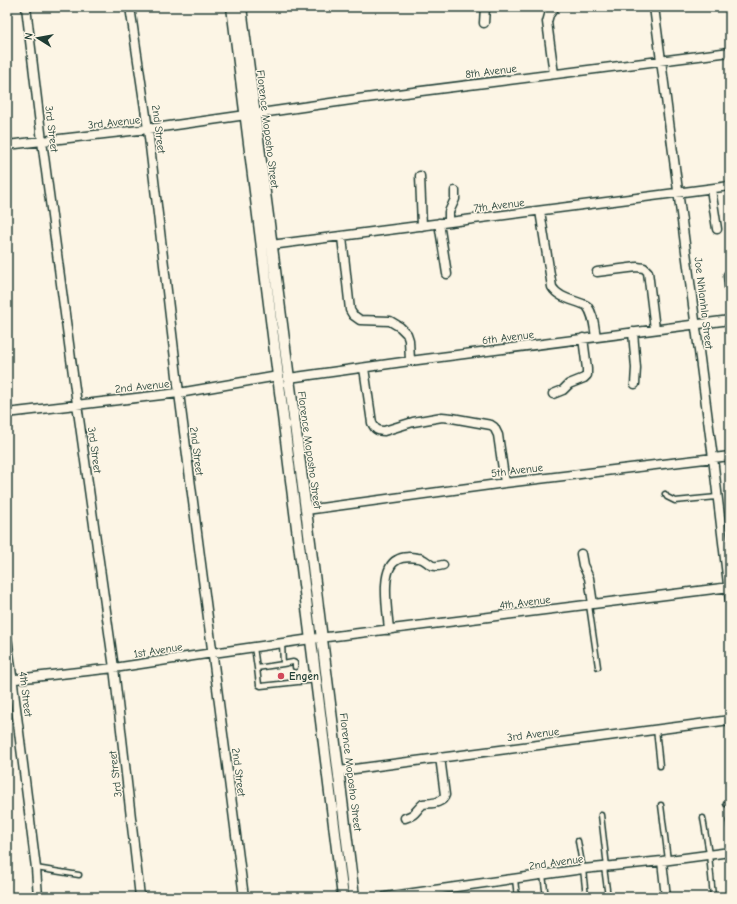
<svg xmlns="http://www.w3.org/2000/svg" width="737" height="904" font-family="'Comic Neue',sans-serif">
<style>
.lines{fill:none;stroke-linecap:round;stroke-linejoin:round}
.service-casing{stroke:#1f3d34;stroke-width:7}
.minor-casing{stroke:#1f3d34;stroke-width:11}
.tertiary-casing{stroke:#1f3d34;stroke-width:13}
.service{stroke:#fcf5e5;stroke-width:4}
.minor{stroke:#fcf5e5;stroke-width:8}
.tertiary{stroke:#fcf5e5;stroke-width:10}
.poi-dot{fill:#d1495b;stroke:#fcf5e5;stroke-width:1.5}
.labels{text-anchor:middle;stroke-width:3;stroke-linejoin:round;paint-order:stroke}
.street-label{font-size:11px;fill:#1f3d34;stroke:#fcf5e5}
.poi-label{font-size:11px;font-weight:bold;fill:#1f3d34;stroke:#fcf5e5;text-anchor:start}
</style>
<rect width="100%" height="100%" fill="#fcf5e5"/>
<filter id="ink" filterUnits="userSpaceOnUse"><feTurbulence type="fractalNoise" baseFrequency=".025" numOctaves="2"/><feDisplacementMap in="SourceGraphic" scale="8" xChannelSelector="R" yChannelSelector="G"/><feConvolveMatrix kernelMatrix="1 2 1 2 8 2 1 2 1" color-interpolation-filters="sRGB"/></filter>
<g filter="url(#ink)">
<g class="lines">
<defs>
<path id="service" d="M665,494L667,497L675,501L717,497
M589,605L598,667
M254,647L257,668L283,664L282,643
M283,664L293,662L295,663V667
M257,668L259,685L261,686L316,680
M656,729L660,766
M726,804L730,803
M661,805L668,860
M601,815L607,867
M703,818L709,854L713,897
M729,821L730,827
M578,841L583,869L586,897
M604,867L608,897
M36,868L79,875
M543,875L546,897
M515,879L517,897"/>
<path id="minor" d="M26,7L42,141L77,404L114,668L140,897
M130,7L148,129L179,393L244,897
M654,7L713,458L730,601
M484,23L485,7
M554,74L547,22L549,15L555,7
M254,114L358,99L730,52
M7,145L148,129L246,115
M420,176L422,226
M711,189L717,229
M540,211L552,287C559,299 576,300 587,306C594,315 594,326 596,337
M449,222V212L455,199V191
M439,223L447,274
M342,237L350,310L353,315L360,320L390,321L400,327L407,334L409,340L410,361
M271,245L730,186
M597,272L637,267L644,268L648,272L655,329
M728,275L730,297
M633,332L636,368L635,384
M364,368L372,423C375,429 377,431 384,431L413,422L442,417L452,418L491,425L494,427L498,435L505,483
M289,378L410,361L730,320
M553,394L563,390L569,384L584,378L587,375V369L583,338
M7,413L179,393L278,376
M306,510L505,483L730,456
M581,554L583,565L589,578L593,604
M389,630C388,613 379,569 397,560C403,556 411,557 418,558C424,558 426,562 431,565C434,567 439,566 443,565
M7,636L36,868L38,897
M7,680L114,668L213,653L311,639L730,587
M339,771L730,720
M405,818C417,814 414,812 423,804C431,803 442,804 445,795L440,757
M662,861L666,897
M385,897L583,869L662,861L730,852"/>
<path id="tertiary" d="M232,7L343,897
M241,7L306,510L354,897"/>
</defs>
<use href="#service" class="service-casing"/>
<use href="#minor" class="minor-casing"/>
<use href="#tertiary" class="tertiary-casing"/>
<use href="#service" class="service"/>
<use href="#minor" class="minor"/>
<use href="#tertiary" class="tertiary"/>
</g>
</g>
<circle class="poi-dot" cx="281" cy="676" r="4"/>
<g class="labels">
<g class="street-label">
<text transform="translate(491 71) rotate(-7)" y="4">8th Avenue</text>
<text transform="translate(114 122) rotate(-6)" y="4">3rd Avenue</text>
<text transform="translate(52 129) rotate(83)" y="4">3rd Street</text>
<text transform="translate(159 129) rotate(83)" y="4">2nd Street</text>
<text transform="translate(268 129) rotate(83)" y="4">Florence Moposho Street</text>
<text transform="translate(499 205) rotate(-7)" y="4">7th Avenue</text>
<text transform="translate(704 303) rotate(83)" y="4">Joe Nhlanhla Street</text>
<text transform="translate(508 337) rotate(-7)" y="4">6th Avenue</text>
<text transform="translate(142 386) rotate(-6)" y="4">2nd Avenue</text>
<text transform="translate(95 450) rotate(82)" y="4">3rd Street</text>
<text transform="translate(310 450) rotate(82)" y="4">Florence Moposho Street</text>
<text transform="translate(197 451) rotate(83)" y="4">2nd Street</text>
<text transform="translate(517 470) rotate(-7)" y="4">5th Avenue</text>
<text transform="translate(525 602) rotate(-7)" y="4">4th Avenue</text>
<text transform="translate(158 650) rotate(-9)" y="4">1st Avenue</text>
<text transform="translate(26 694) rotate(83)" y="4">4th Street</text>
<text transform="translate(533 734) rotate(-7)" y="4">3rd Avenue</text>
<text transform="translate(239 772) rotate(83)" y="4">2nd Street</text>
<text transform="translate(351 772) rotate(83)" y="4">Florence Moposho Street</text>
<text transform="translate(115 774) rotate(-97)" y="4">3rd Street</text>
<text transform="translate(556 862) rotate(-8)" y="4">2nd Avenue</text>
</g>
<g class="poi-label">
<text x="289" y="680">Engen</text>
</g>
</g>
<rect width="737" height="904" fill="none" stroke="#fcf5e5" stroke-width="24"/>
<rect x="12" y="12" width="713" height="880" fill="none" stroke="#1f3d34" stroke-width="1.5" filter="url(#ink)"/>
<g transform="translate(38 38) rotate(281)" stroke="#fcf5e5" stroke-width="3" paint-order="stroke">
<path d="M0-3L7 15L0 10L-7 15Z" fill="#1f3d34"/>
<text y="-6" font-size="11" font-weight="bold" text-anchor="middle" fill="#1f3d34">N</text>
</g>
</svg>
